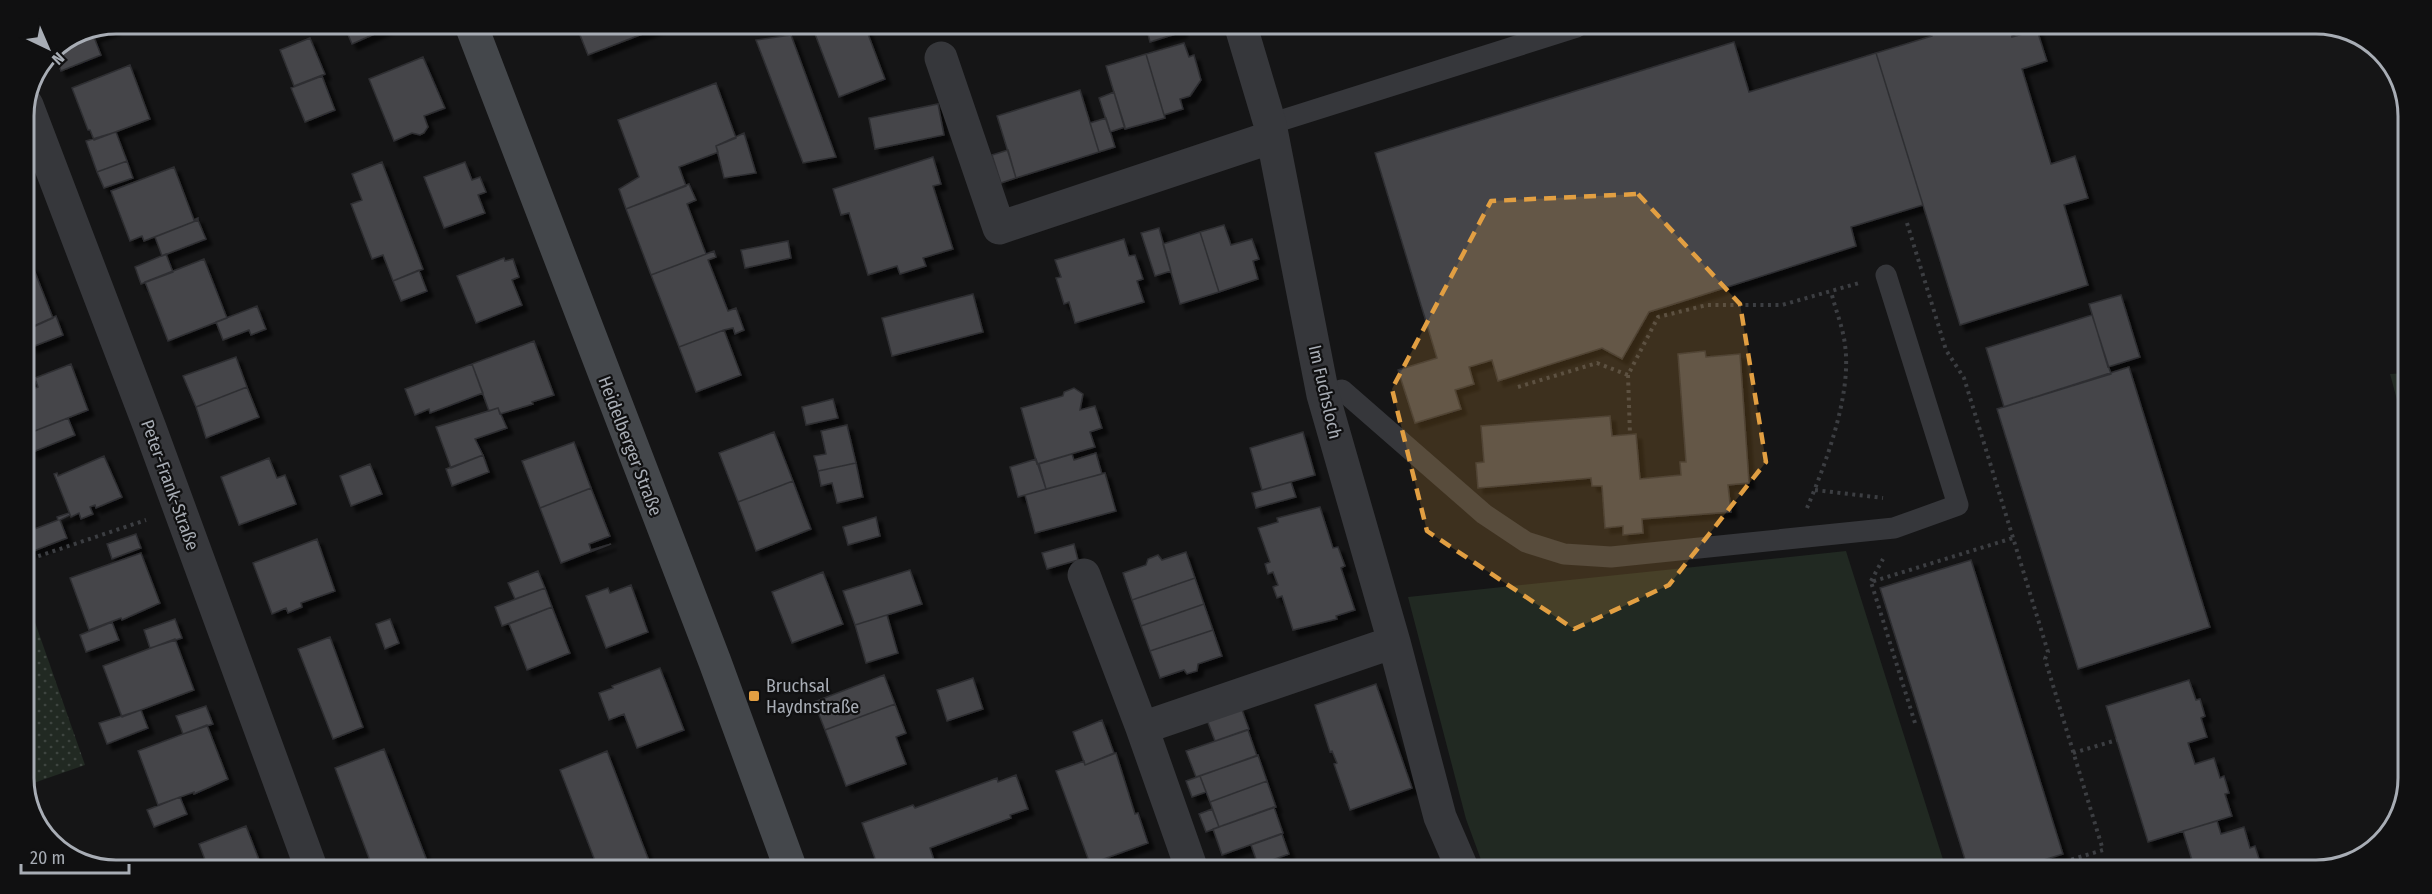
<svg xmlns="http://www.w3.org/2000/svg" width="2432" height="894" font-family="'Fira Sans Condensed',sans-serif">
<style>
.green{fill:#212922}
.park{fill:url(#park-dots)}
.building{fill:#444549;stroke:#2f2f32;stroke-width:1.5;filter:url(#shadow)}
.lines{fill:none;stroke-linecap:round;stroke-linejoin:round}
.path{stroke:#3c3e42;stroke-width:4;stroke-dasharray:3 4.5;stroke-linecap:butt}
.lane{stroke:#36373b;stroke-width:21}
.street{stroke:#36373b;stroke-width:33}
.secondary{stroke:#44474b;stroke-width:33}
.marked{fill:#e29f42;fill-opacity:0.2;stroke:#e29f42;stroke-width:4.5;stroke-dasharray:12 8;stroke-linejoin:round}
.poi-dot{fill:#e29f42;stroke:#101011;stroke-width:2}
.labels{text-anchor:middle;stroke-width:4.5;stroke-linejoin:round;paint-order:stroke}
.street-label{font-size:18px;fill:#a8adb5;stroke:#101011}
.poi-label{font-size:18px;fill:#a8adb5;stroke:#101011;text-anchor:start}
.rim{fill:none;stroke:#a8adb5;stroke-width:3}
</style>
<defs>
<pattern id="park-dots" width="8" height="8" patternUnits="userSpaceOnUse" patternTransform="scale(1.5)"><rect width="8" height="8" fill="#212922"/><path d="M2 2h.1M6 6h.1" fill="none" stroke="#3e4540" stroke-width="1.8" stroke-linecap="round"/></pattern>
<filter id="shadow"><feDropShadow dx="5.5" dy="5.5" stdDeviation="1.5" flood-color="#0009"/></filter>
</defs>
<rect width="100%" height="100%" fill="#151516"/>
<path class="green" d="M2406,373V433L2390,374Z
M1846,551L1946,869L1484,868L1466,819L1408,597Z"/>
<path class="park" d="M24,591L85,765L25,786L24,783Z"/>
<path class="building" d="M114,25L115,29L58,50L57,49Z
M344,25H387L388,28L352,44Z
M576,25H666L588,55Z
M812,26H865L885,79L839,97Z
M1146,26H1180L1182,32L1150,42Z
M1929,28H2010L2012,37L2037,30L2047,61L2022,69L2051,164L2075,156L2088,198L2064,205L2088,285L1960,325L1876,53L1932,36Z
M791,35L836,157L803,163L756,40Z
M94,37L101,55L61,71L54,53Z
M310,38L325,74L294,86L280,50Z
M1734,42L1749,92L1876,53L1923,205L1851,227L1856,246L1649,312L1622,359L1602,348L1498,381L1492,360L1469,367L1474,384L1455,390L1461,409L1415,423L1398,370L1437,358L1375,153Z
M1184,43L1189,57L1194,55L1201,80L1190,96L1180,99L1183,109L1164,115L1146,54Z
M1146,54L1165,118L1125,129L1106,66Z
M423,57L445,108L424,116L428,127L424,133L420,135L412,133L394,141L369,79Z
M130,65L150,119L94,140L90,130H88L72,88Z
M322,76L335,110L305,122L291,88Z
M716,83L736,138L716,146L718,152L716,153L679,167L686,186L626,209L619,189L639,177L618,120Z
M1080,90L1099,152L1016,178L997,116Z
M1114,92L1125,127L1110,132L1099,98Z
M938,104L944,135L875,149L869,118Z
M1106,118L1115,147L1099,152L1090,123Z
M116,132L127,161L97,172L86,141Z
M744,133L756,173L724,178L716,146Z
M1008,150L1016,178L1001,183L992,155Z
M933,157L941,184L933,186L953,249L923,258L926,266L900,274L897,266L868,275L849,213L841,215L833,189Z
M127,161L133,178L104,188L97,172Z
M382,162L423,269L393,281L383,255L372,259L351,204L362,200L352,174Z
M465,162L472,180L480,177L486,192L478,195L485,213L444,228L424,177Z
M174,167L194,220L198,218V220L144,241L142,236L130,241L111,191Z
M689,184L696,200L687,204L706,254L651,275L626,209Z
M198,220L206,239L162,256L155,237Z
M1224,225L1231,245L1252,239L1259,259L1253,261L1258,279L1219,292L1200,232Z
M1159,228L1171,271L1155,276L1141,233Z
M1200,232L1219,292L1180,304L1163,244Z
M1124,239L1129,256L1135,255L1143,279L1137,281L1144,302L1075,323L1069,302L1064,304L1056,278L1061,277L1055,260Z
M788,241L791,258L745,268L741,250Z
M714,251L716,257L708,260L728,311L736,308L744,330L735,334L733,328L724,330L679,347L651,275Z
M166,254L173,272L141,284L135,267Z
M504,258L505,261L513,259L519,277L512,280L522,305L476,323L457,276Z
M204,259L227,318L168,341L145,282Z
M33,267L53,318L24,331V270Z
M419,270L427,291L401,301L393,281Z
M973,294L983,332L892,356L882,318Z
M2121,295L2140,357L2108,367L2089,304Z
M257,306L266,329L251,335L249,330L223,340L216,322Z
M2092,315L2111,374L2004,407L1986,348Z
M56,316L63,335L32,347L25,330Z
M724,330L741,375L696,392L679,347Z
M534,341L554,395L532,402L533,404L500,414L498,408L489,411L472,364Z
M1705,351L1706,357L1740,354L1749,483L1728,485L1731,512L1642,519L1643,533L1623,535V526L1605,528L1602,486H1592L1591,478L1478,488L1476,463L1484,462L1481,426L1610,416L1612,436L1636,434L1640,479L1681,475L1680,462H1686L1678,354Z
M236,357L247,387L196,407L183,376Z
M71,364L88,410L27,434L24,428V392L38,387L35,378Z
M472,364L483,393L430,413L429,409L415,415L405,389Z
M2129,367L2210,627L2078,669L1997,409Z
M247,387L259,417L206,438L196,407Z
M1074,388L1083,394L1080,410L1095,406L1102,428L1090,432L1095,447L1037,464L1021,408L1063,396L1064,392Z
M833,399L838,418L806,425L802,407Z
M498,408L507,428L475,439L483,455L451,468L436,427Z
M68,418L75,435L33,452L27,434Z
M847,425L856,463L818,471L814,456L826,454L821,431Z
M774,432L793,481L738,502L719,453Z
M1303,432L1315,475L1262,490L1250,448Z
M574,442L591,488L540,508L522,461Z
M1096,453L1102,474L1046,489L1039,464L1072,454L1074,460Z
M483,455L489,472L452,486L446,469Z
M104,456L122,497L96,508L95,505L90,507L93,514L81,519L79,513L71,517L54,474L57,473L58,476Z
M269,458L277,478L285,475L296,504L239,525L221,477Z
M1036,459L1046,489L1018,497L1010,467Z
M856,463L863,497L837,503L832,483L821,486L818,471Z
M370,464L382,494L351,506L340,476Z
M1105,473L1116,511L1035,533L1025,495Z
M793,481L811,529L756,551L738,502Z
M1291,482L1296,497L1256,508L1252,493Z
M591,488L610,536L589,544L591,550L611,544L561,563L540,508Z
M1320,507L1333,548L1338,547L1345,566L1341,568L1355,610L1336,616L1337,619L1293,630L1282,596L1277,598L1273,587L1278,585L1273,572L1268,574L1265,564L1270,562L1258,528L1278,522L1277,518Z
M69,513L70,515L60,520L67,538L31,552L24,533L58,520L57,517Z
M876,517L880,536L848,545L843,527Z
M136,534L141,548L112,559L107,544Z
M317,539L335,591L301,603L302,607L288,613L286,608L272,614L253,563Z
M1074,544L1078,560L1047,569L1042,553Z
M1186,552L1195,578L1132,600L1123,573L1146,565L1148,559L1158,555L1162,560Z
M141,553L160,603L122,620L121,618L89,630L70,578Z
M1971,560L2063,854L2014,869H1968L1880,588Z
M910,570L922,604L855,625L843,591Z
M538,571L545,588L515,599L508,583Z
M823,572L843,624L792,643L772,592Z
M1195,578L1204,604L1141,626L1132,600Z
M631,585L648,632L606,648L586,596L608,588L610,593Z
M545,588L552,607L502,626L495,607Z
M1204,604L1213,630L1150,651L1141,626Z
M552,607L570,653L527,670L509,624Z
M887,615L898,653L866,663L855,625Z
M175,619L182,638L150,648L144,630Z
M390,619L399,643L385,649L376,624Z
M112,622L119,640L86,652L80,635Z
M1213,630L1222,656L1198,664L1197,671L1187,674L1184,670L1160,678L1150,651Z
M330,637L363,727L333,739L298,649Z
M175,639L194,690L122,717L103,666Z
M660,668L684,730L637,748L624,714L609,720L599,693L613,688L612,686Z
M884,675L895,704L825,730L814,702Z
M973,678L983,709L947,721L937,690Z
M2189,680L2196,700L2200,699L2205,716L2201,718L2207,737L2188,743L2195,764L2214,758L2220,778L2224,776L2229,793L2225,794L2232,816L2148,842L2106,706Z
M1376,684L1412,788L1350,810L1334,764L1337,763L1332,751L1330,752L1315,705Z
M895,704L906,733L896,737L906,764L846,786L825,730Z
M206,706L213,724L183,734L176,716Z
M1241,707L1249,729L1215,741L1207,720Z
M141,710L148,728L107,744L99,723Z
M1102,720L1114,753L1085,765L1073,732Z
M207,725L228,779L194,794V792L158,805L138,751Z
M1248,730L1257,756L1196,777L1186,751Z
M384,749L429,866H372L335,768Z
M607,751L651,866H597L560,770Z
M1116,753L1135,814L1138,813L1148,843L1090,864L1056,771L1084,761L1085,765Z
M1258,755L1267,781L1210,802L1200,776Z
M1016,775L1028,809L1010,815L1011,818L930,848L936,866L878,867L862,823L913,805L915,808L997,778L998,782Z
M1200,776L1206,792L1192,797L1186,781Z
M1267,781L1276,807L1219,827L1210,802Z
M180,797L187,814L154,827L147,810Z
M1274,807L1283,833L1222,855L1213,829Z
M1212,809L1219,827L1206,832L1199,814Z
M2217,821L2221,834L2244,827L2250,848L2255,846L2260,862L2255,864L2257,870H2195L2183,831Z
M246,826L261,865H207L199,844Z
M1282,834L1289,854L1258,865L1251,845Z"/>
<g class="lines">
<path class="path" d="M1907,223L1946,350L1964,378L2048,652L2045,659L2103,850L2040,869
M1628,375L1630,435
M1518,387L1597,363L1628,375L1658,317L1707,305H1782L1859,283
M1815,490L1883,498
M1807,508C1826,463 1852,394 1845,345C1843,327 1835,309 1831,291
M24,561L146,520
M1871,581L1883,559
M1915,723L1871,582L2013,538
M2073,753L2117,740"/>
<path class="lane" d="M1270,124L1577,27
M1323,395L1342,390L1484,514L1526,542L1564,554L1611,557L1894,528L1958,505L1886,275"/>
<path class="street" d="M1241,27L1270,124L1323,395L1394,642L1440,817L1462,868
M941,58L999,228L1272,137
M27,105L150,428L310,865
M1084,575L1142,728
M1191,867L1142,728L1394,642"/>
<path class="secondary" d="M471,25L715,662L790,867"/>
</g>
<path class="marked" d="M1638,194L1740,304L1766,462L1669,585L1574,629L1427,531L1392,389L1491,201Z"/>
<rect class="poi-dot" x="748" y="690" width="12" height="12" rx="3"/>
<g class="labels">
<g class="street-label">
<text transform="translate(1325 392) rotate(77)" y="6">Im Fuchsloch</text>
<text transform="translate(630 446) rotate(69)" y="6">Heidelberger Straße</text>
<text transform="translate(170 485) rotate(70)" y="6">Peter-Frank-Straße</text>
</g>
<g class="poi-label">
<text x="766" y="692">Bruchsal<tspan x="766" dy="21">Haydnstraße</tspan></text>
</g>
</g>
<path d="M0 0H2432V894H0ZM116 34H2316A82 82 0 0 1 2398 116V778A82 82 0 0 1 2316 860H116A82 82 0 0 1 34 778V116A82 82 0 0 1 116 34Z" fill="#101011" fill-rule="evenodd"/>
<path class="rim" d="M116 34H2316A82 82 0 0 1 2398 116V778A82 82 0 0 1 2316 860H116A82 82 0 0 1 34 778V116A82 82 0 0 1 116 34Z"/>
<g transform="translate(48 48) rotate(136)" stroke="#101011" stroke-width="4.5" paint-order="stroke">
<path d="M0-4.5L10 22L0 15L-10 22Z" fill="#a8adb5"/>
<text y="-9" font-size="16" font-weight="bold" text-anchor="middle" fill="#a8adb5">N</text>
</g>
<path d="M21 864v9h108v-9" fill="none" stroke="#a8adb5" stroke-width="3"/>
<text x="30" y="864" font-size="18" fill="#a8adb5" stroke="#101011" stroke-width="4.5" paint-order="stroke">20 m</text>
</svg>
